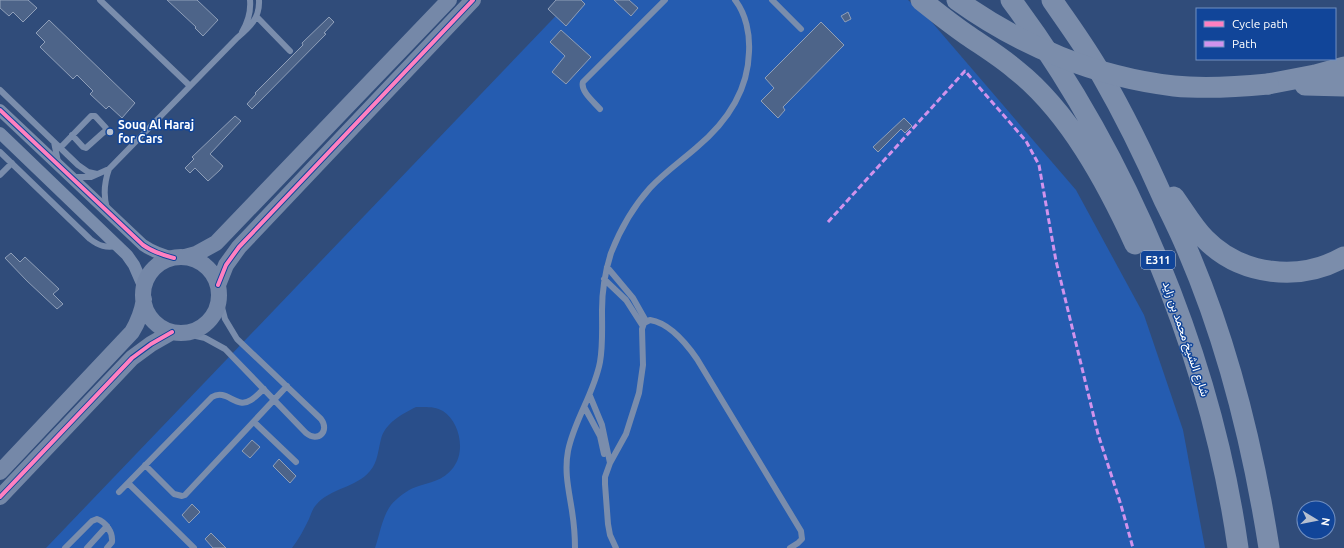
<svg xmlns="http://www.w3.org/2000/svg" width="1344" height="548" font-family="Ubuntu,Vazirmatn,sans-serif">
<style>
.green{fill:#255cb0}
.water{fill:#294e8a}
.building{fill:#4d6489;stroke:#8f9fb9}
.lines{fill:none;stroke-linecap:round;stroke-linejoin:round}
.lane{stroke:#7a8dac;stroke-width:6}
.street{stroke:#7a8dac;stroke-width:12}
.secondary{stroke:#7588a8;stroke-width:16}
.highway{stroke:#7b8dab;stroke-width:21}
.highway-bridge{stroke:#7b8dab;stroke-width:21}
.quiet{stroke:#d193ec;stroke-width:3;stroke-dasharray:6 3;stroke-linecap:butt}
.cycleway-casing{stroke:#114599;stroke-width:6}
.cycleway{stroke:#ff80c0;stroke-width:4}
.poi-dot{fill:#b7c0d0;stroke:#114599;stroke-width:1.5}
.labels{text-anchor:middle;stroke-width:3;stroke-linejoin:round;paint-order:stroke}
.shield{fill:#114599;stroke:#b8c7e0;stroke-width:1}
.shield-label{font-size:11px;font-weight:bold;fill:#fff}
.poi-label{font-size:12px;font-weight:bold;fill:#fff;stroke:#114599;text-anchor:start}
.street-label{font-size:12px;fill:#fff;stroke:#114599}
</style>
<rect width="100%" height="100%" fill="#304c7a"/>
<path class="green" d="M571,0H908L930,20L1076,190L1144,315L1183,430L1205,548H46Z"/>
<path class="water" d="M416,407C425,407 435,406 443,411C460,422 466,452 453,468C443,481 430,482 416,487C407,490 397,498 391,505C382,517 380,534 375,548H292C299,539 304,529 309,519C311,514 313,508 316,505C330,488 356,488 370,471C378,462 378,450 381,439C385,423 402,414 416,407Z"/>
<path class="building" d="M0,0H28L37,8L23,22L13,12L9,16L0,8Z
M167,0H197L218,20L203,36L195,28L196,27Z
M556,0H581L585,4L566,26L548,9Z
M614,0H629L638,8L631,16Z
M848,12L851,19L845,22L841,16Z
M329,17L334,22L324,33L326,34L252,109L247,104L256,94L255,93L303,45L302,43Z
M49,20L135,103L122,118L109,106L106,109L90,94L93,91L77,75L73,79L40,47L45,42L36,33Z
M821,22L844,45L783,107L785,110L778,118L761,101L774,88L765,78Z
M561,30L591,57L566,84L552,72L565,56L550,42Z
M235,116L241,121L210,154L223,166L220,170L208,181L195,168L190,173L185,168L194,159L192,157Z
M904,118L912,126L905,133L901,129L878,152L873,147Z
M11,253L20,262L25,257L59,289L53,294L63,304L57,309L27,281L5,258Z
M252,440L260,447L250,458L242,451Z
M279,459L296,476L290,483L273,466Z
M192,504L200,512L189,523L182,515Z
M211,533L226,548H213L205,539Z"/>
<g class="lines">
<path class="lane" d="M100,0L190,86
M772,0L801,29
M257,17L290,51
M242,32C248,22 251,11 250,0
M0,90L78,165L88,172L97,174
M600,109C594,102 580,91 583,82L665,0
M54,142L58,162
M60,148L91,116H95L106,128L105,131L86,148L83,147L72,135
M0,152L90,239C99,246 106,248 117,246
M0,175L12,163
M74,177H91L109,169L237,38C250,27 260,18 259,0
M107,209C103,195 104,183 109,169
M607,267L633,298L646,321
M604,279L626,300L642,325
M183,333L205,338L225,349L306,433C318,443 330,431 321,419L237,339L225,319L219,296
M590,396L602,425L610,463
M585,408L600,436L604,454
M254,422L296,462
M145,465L174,494L182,496L185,495L287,386
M128,483L194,548
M119,492L212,397C227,388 236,410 251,400C256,397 260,392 264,389
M65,548L92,521L97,519C106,522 113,532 112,542L107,548
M87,548L107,526
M575,548C575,536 574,524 572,511C569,491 564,472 568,451C574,420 594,394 600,362C603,345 602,328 602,310C602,291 605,272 611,253C620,230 633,207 650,188C664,173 681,161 696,148C726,123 748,91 749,52C750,34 746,14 735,0
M616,548L610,535L608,524L605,484V477L610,463L626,434L639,393L643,365L642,329L644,323L650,320C669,323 686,343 697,359L801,531L802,539L798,543L790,548"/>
<path class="street" d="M0,110L143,245C153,252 162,255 174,258
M0,133L127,255L134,265L144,288"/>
<path class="secondary" d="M185,257L196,254L216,243L449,0
M143 295a38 38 0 1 1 76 0a38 38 0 1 1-76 0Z
M218,285L226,265L239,247L473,0
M0,472L132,332C138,322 142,312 144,299
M0,497L132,358L151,344L172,332"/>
<path class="highway" d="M921,0C936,12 951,24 967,35C983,46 1001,57 1016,70C1069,112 1107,183 1135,244
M1011,0C1127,155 1211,356 1238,548
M1052,0C1069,25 1087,49 1102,76C1125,116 1145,157 1164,200C1172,216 1180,232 1187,249C1228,344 1253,446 1269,548
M1268,84L1315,75L1344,67
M1305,85L1344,86
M1174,197C1184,211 1193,227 1205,239C1241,276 1300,282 1344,257"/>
<path class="highway-bridge" d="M957,0C1021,46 1096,77 1174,86C1205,89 1237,87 1268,84"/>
<path class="quiet" d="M828,222L965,71L1026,141L1039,165L1056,261L1098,434L1121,505L1133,548"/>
<defs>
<path id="cycleway" d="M0,110L143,245C153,252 162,255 174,258
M218,285L226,265L239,247L473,0
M0,497L132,358L151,344L172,332"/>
</defs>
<use href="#cycleway" class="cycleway-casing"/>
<use href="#cycleway" class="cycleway"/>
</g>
<circle class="poi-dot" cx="110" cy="132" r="4"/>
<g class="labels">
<rect class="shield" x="1141" y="251" width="34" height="18" rx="3"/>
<g class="shield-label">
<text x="1158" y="264">E311</text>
</g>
<g class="poi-label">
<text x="118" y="129">Souq Al Haraj<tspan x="118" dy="14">for Cars</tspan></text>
</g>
<g class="street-label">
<text transform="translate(1186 339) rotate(71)" y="4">شارع الشيخ محمد بن زايد</text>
</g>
</g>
<rect x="1196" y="8" width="140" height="52" fill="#114599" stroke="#708fc2"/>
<rect x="1204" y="21" width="20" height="6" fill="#ff80c0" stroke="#708fc2"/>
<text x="1232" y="28" font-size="12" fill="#ffffff">Cycle path</text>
<rect x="1204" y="41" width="20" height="6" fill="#d193ec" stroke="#708fc2"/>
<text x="1232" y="48" font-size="12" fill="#ffffff">Path</text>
<g transform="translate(1316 520) rotate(100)"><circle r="19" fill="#114599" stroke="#708fc2"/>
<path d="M0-3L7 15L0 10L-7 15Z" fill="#b7c0d0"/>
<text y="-6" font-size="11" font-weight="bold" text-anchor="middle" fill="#ffffff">N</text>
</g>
</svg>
